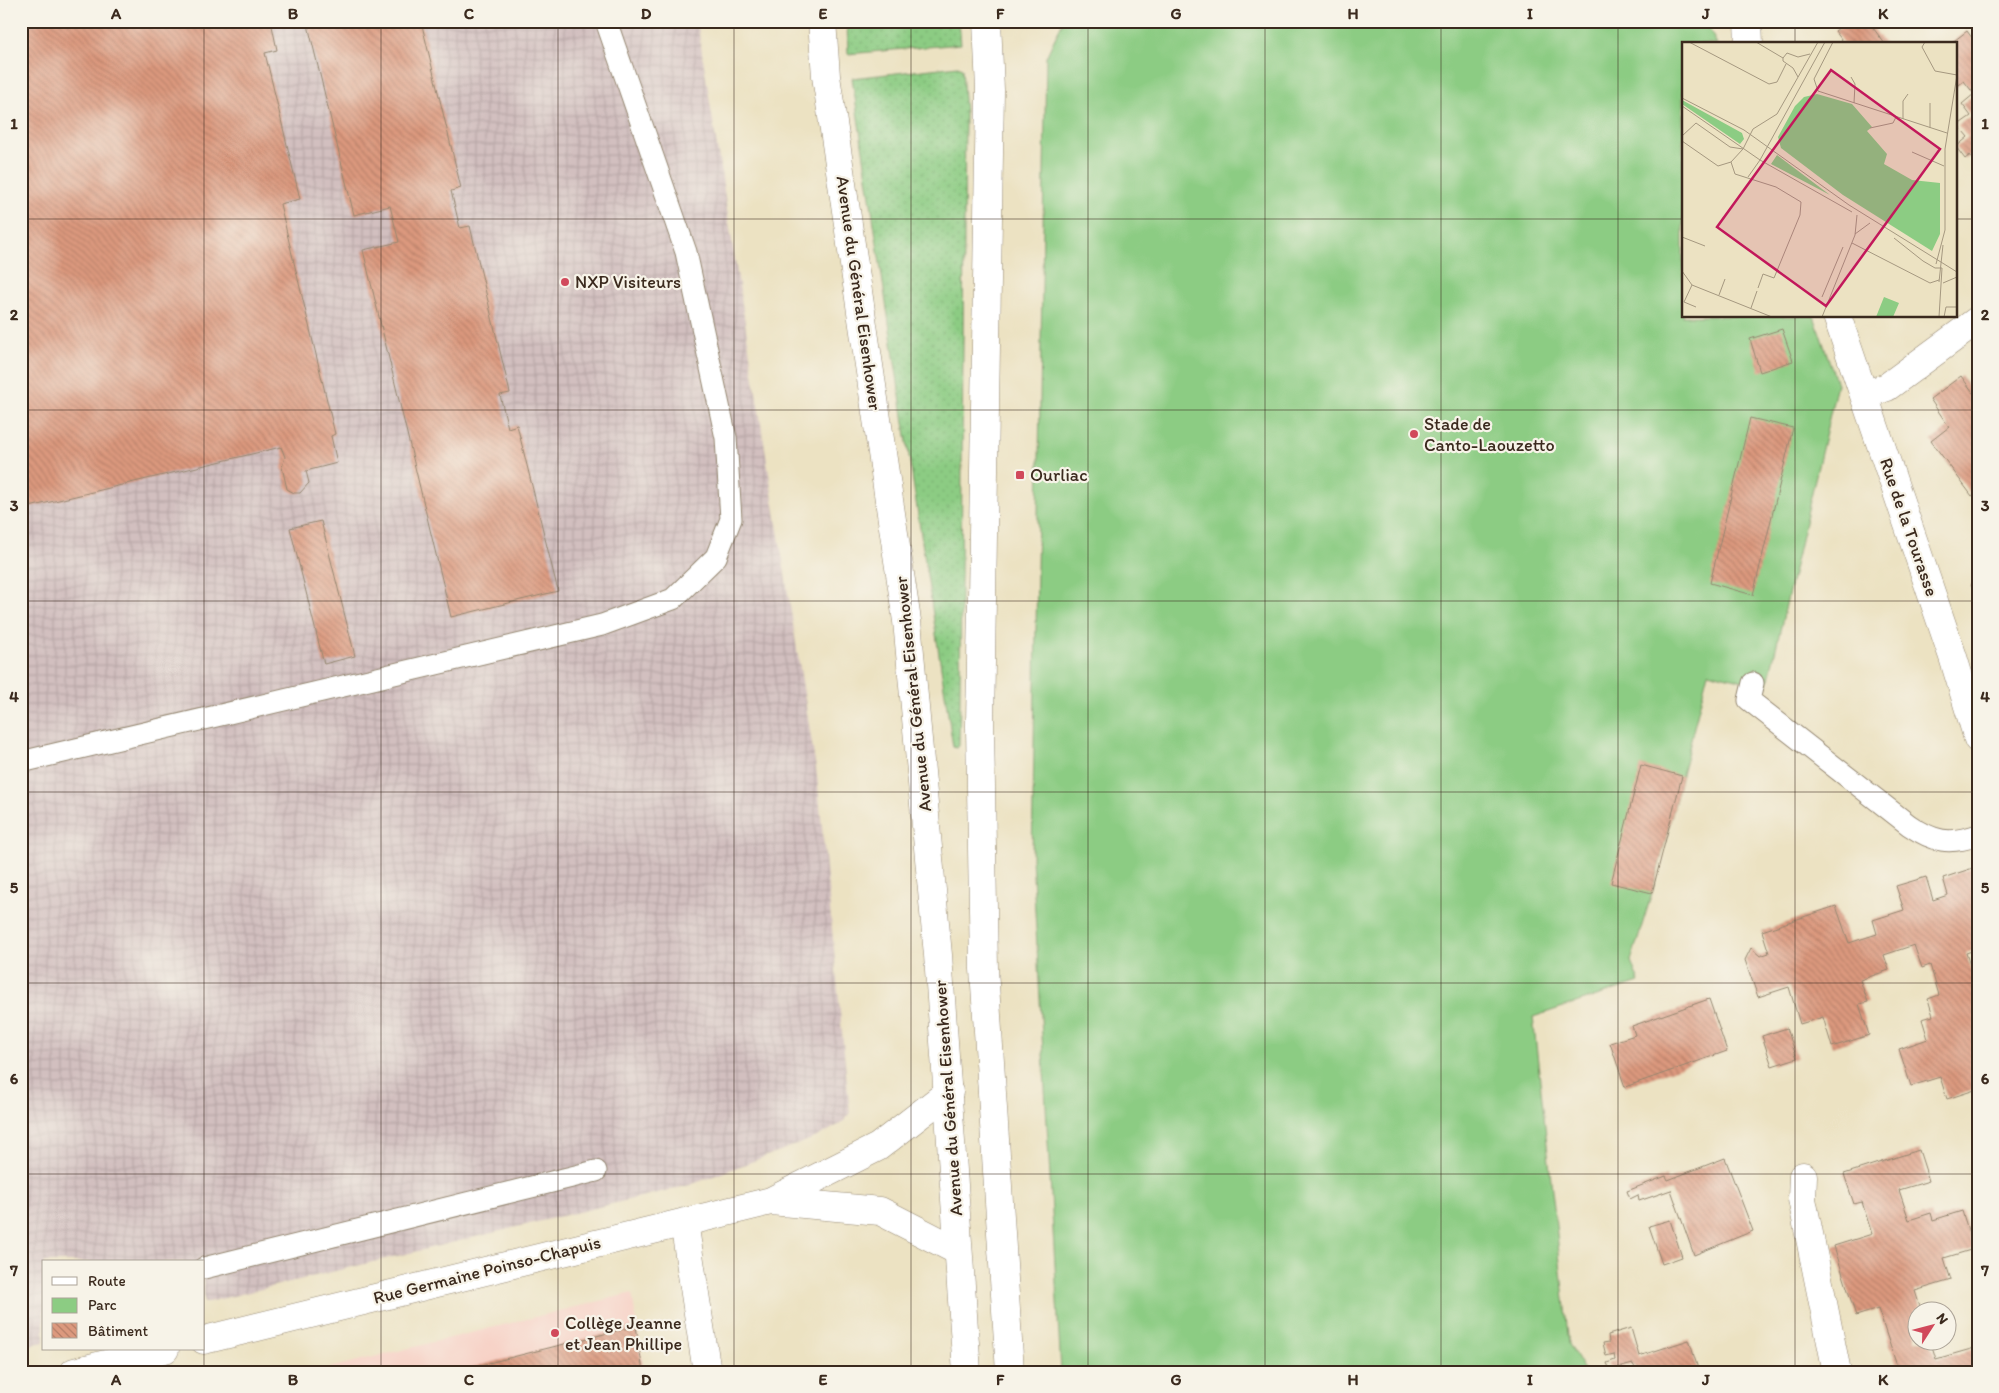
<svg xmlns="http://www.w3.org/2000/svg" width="1999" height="1393" font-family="Itim,sans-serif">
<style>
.built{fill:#f7d1c6}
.industrial{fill:url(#industrial-grid)}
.green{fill:url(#green-dots);stroke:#647b50}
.pitch{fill:#8ccc83;stroke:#647b50}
.building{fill:url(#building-back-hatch)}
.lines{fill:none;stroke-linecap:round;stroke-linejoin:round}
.lane-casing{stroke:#948670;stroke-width:23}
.street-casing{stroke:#948670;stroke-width:29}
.primary-casing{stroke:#948670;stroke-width:29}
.lane{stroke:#fff;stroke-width:21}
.street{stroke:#fff;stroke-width:28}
.primary{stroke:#fff;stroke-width:28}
.grid{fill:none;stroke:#3b2a1e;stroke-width:1;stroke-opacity:0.55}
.poi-dot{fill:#d1495b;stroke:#f7f3e8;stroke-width:2}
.labels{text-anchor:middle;stroke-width:4.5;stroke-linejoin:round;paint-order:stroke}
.poi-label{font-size:18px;fill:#3b2a1e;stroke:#f7f3e8;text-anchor:start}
.street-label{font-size:18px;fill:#3b2a1e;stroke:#f7f3e8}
.inset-road{fill:none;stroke:#a59880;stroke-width:1}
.view{fill:#c2185b;fill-opacity:0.15;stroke:#c2185b;stroke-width:2.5}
.inset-edge{fill:none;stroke:#3b2a1e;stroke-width:2.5}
.neatline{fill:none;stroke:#3b2a1e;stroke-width:2}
.grid-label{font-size:16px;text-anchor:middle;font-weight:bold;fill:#3b2a1e}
</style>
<defs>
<pattern id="industrial-grid" width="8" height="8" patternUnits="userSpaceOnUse" patternTransform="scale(1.25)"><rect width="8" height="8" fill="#d2bfbf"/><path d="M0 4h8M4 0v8" fill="none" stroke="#b5a4a4"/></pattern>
<pattern id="green-dots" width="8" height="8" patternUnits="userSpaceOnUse" patternTransform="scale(1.25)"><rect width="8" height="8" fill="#8ccc83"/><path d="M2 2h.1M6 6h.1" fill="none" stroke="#7aaf71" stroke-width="1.8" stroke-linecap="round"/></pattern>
<pattern id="building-back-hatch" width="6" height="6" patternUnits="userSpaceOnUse" patternTransform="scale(1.25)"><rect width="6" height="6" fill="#dc997e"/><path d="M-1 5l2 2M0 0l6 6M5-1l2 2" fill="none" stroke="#b47d67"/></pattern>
</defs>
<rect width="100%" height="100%" fill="#f7f3e8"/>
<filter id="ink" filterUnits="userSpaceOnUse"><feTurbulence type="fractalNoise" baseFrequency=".02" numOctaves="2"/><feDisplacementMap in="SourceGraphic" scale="10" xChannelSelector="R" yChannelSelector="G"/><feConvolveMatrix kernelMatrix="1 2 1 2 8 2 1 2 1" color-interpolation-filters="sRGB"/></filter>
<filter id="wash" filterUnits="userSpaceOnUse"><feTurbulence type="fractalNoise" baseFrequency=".0096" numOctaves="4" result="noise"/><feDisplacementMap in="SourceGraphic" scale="20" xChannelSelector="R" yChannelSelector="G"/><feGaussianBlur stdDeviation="1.12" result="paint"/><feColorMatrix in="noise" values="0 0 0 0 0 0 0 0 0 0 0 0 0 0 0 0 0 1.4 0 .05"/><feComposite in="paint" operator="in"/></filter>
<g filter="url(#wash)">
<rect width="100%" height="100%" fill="#ece2c2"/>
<path class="built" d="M632,1293L644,1372H313Z"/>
<path class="industrial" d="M21,21H697L817,775L850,1114L842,1123L817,1137L690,1185L204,1303V1262H44V1342L21,1347Z"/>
<path class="green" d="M847,21H959L961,44L848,54Z
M958,66L962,68L965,114L960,701L959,746L956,748L953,747L852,78Z"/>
<path class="pitch" d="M1063,21H1705L1717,44H1683V316H1814L1837,384L1767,687L1708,672L1652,893L1631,961L1639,982L1533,1017L1569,1344L1585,1372H1061L1032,858L1046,57Z"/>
<g id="blocks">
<path class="building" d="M49,21H271L277,50L265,53L300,199L280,204L335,434L331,436L337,463L306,471L309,483L300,493H294L287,489L282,467L285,457L281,447L21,509V28Z
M307,21H421L461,188L451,191L460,228L470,226L510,393L500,395L508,428L517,425L558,591L451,617L363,250L399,242L390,206L354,215Z
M1848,21H1868L1885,44H1845L1835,31Z
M1967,31L1978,46V165L1970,155L1965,159L1956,147L1968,137L1958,125L1971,116L1962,104L1974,94L1964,81L1955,88V44H1950Z
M1782,329L1793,361L1760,372L1750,339Z
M1961,376L1978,399V492L1972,496L1931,441L1949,427L1930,399Z
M1750,418L1793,428L1753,595L1710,583Z
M321,521L355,656L324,664L290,528Z
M1978,580V594L1971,585Z
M1641,765L1682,776L1652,893L1611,883Z
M1973,868L1978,883V949L1966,953L1978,990V1089L1947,1099L1940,1077L1911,1086L1899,1049L1928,1039L1922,1019L1933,1016L1928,999L1939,995L1930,965L1922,968L1914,945L1884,955L1889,970L1860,980L1868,1002L1859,1004L1869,1035L1832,1047L1823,1017L1800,1024L1789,987L1758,997L1745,960L1751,948L1760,956L1769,953L1762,931L1836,906L1849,943L1877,934L1873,920L1904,910L1896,886L1926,877L1933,900L1948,895L1943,878Z
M1709,999L1727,1051L1625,1087L1610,1043L1635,1035L1632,1026Z
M1787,1028L1797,1058L1772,1066L1762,1036Z
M1919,1150L1929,1181L1899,1190L1909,1220L1931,1213L1933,1220L1962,1211L1974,1249L1944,1258L1951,1280L1915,1291L1921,1310H1916V1340H1930L1936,1359L1978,1347V1372H1899L1878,1309L1856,1316L1834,1246L1872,1234L1862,1202L1854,1204L1844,1174Z
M1725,1158L1753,1231L1694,1255L1671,1190L1639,1201L1638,1195L1630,1199L1627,1191L1666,1176L1668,1180Z
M1670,1220L1682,1257L1662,1264L1649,1226Z
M636,1326L643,1372H457V1371Z
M1631,1328L1639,1356L1689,1340L1699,1372H1649L1648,1367L1636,1370L1633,1364L1610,1370L1607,1363L1615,1360L1614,1354L1606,1356L1603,1343L1609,1342L1608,1335Z"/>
</g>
</g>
<g filter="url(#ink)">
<use href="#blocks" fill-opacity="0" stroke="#948670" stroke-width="1"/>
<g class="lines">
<defs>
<path id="lane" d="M1753,683L1749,700L1909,825C1934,842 1949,845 1978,835
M21,762L602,625L673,599L716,557L731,519L726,438L686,252L606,21
M204,1268L596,1171"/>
<path id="street" d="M1748,21L1749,44
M1837,316L1953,657L1978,739
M1864,395L1887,387L1978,320
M1803,1176L1802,1199L1837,1372
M771,1201L880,1211L958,1251
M684,1222L707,1372
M204,1340L771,1201L878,1147L949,1092
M74,1372L165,1349"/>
<path id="primary" d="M822,21L826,76L907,621L938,955L967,1372
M987,21L990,90L980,726L984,969L1010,1372"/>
</defs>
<use href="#lane" class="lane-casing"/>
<use href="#street" class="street-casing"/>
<use href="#primary" class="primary-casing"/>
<use href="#lane" class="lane"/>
<use href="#street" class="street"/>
<use href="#primary" class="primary"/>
</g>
</g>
<path class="grid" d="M204,21V1372M381,21V1372M558,21V1372M734,21V1372M911,21V1372M1088,21V1372M1265,21V1372M1441,21V1372M1618,21V1372M1795,21V44M21,219H1683M1955,219H1978M1795,316V1372M21,410H1978M21,601H1978M21,792H1978M21,983H1978M21,1174H1978"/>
<g class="poi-dot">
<circle cx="565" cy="282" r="5"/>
<circle cx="1414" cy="434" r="5"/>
<rect x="1015" y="470" width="10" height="10" rx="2.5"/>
<circle cx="555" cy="1333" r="5"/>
</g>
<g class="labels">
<g class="poi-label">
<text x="575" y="288">NXP Visiteurs</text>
<text x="1424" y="430">Stade de<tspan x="1424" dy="21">Canto-Laouzetto</tspan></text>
<text x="1030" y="481">Ourliac</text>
<text x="565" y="1329">Collège Jeanne<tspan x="565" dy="21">et Jean Phillipe</tspan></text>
</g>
<g class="street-label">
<text transform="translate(859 293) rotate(82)" y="6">Avenue du Général Eisenhower</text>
<text transform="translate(1909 527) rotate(71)" y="6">Rue de la Tourasse</text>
<text transform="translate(913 694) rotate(-96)" y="6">Avenue du Général Eisenhower</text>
<text transform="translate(948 1098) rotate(-94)" y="6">Avenue du Général Eisenhower</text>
<text transform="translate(487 1270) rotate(-14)" y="6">Rue Germaine Poinso-Chapuis</text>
</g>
</g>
<g transform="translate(1682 42)">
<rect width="275" height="275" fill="#ece2c2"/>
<path d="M0,58L60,91L62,97L58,102L0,62ZM95,113L148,153L89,122Z" fill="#8ccc83"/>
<path d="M135,52L170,62L190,85L185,89L205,112L202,122L230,138L258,141V192L250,209L161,153L99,106L96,95L113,64L122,55ZM202,255L217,261L211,275H194Z" fill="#8ccc83"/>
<path class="inset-road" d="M7,0L87,42L95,40L104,22M74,0L101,16V19L111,26L116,35M151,0L132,37L136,49L265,91M243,0L240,5L253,29L275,33M101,16L105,11L116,15L128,12M169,35L173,42L172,61M0,56L62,88L167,163L275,230M248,61V86M0,64L78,118L170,170M221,77V59L226,52M188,86L211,81L214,75M0,94L14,81L48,105L61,107M0,99L36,124L49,120L61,107M61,107L71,87L95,72L136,0M230,110L262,124M78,118L143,0M49,120L53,132L94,145L119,160L118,173L92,236L81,232L76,246M66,135L78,118M173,192L188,181M0,195L23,204M212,196L241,219L253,226H260M170,201L248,241L257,238M254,222L263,188V107L275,33M0,229L10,243L90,275M257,240L261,203M261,241L275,235M10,243L2,260L14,265M37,253L43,237M140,255L161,205M69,266L75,249M140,275L173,193L175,173M257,275L260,226M262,275L264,265H275"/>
<path class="view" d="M149,28L258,107L144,264L35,185Z"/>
<rect width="275" height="275" class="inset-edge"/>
</g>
<rect width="1999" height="1393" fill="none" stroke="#f7f3e8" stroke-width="55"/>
<rect x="42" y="1260" width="162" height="90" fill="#f7f3e8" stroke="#aca397"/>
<rect x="52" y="1277" width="25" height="8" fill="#ffffff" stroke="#aca397"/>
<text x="88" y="1286" font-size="15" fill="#3b2a1e">Route</text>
<rect x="52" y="1298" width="25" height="15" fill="#8ccc83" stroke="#aca397"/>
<text x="88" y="1310" font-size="15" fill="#3b2a1e">Parc</text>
<rect x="52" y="1323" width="25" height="15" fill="url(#building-back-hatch)" stroke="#aca397"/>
<text x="88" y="1336" font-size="15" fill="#3b2a1e">Bâtiment</text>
<g transform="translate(1932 1326) rotate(54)"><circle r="24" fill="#f7f3e8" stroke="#aca397"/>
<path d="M0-4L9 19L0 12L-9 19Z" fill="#d1495b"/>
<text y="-8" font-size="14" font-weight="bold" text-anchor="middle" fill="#3b2a1e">N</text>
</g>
<rect x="28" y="28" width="1944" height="1338" class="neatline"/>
<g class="grid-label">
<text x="116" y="19">A</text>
<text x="293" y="19">B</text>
<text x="469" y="19">C</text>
<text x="646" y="19">D</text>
<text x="823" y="19">E</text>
<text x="1000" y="19">F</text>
<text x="1176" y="19">G</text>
<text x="1353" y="19">H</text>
<text x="1530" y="19">I</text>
<text x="1706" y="19">J</text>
<text x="1883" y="19">K</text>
<text x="14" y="129">1</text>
<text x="1985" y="129">1</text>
<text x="14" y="320">2</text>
<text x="1985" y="320">2</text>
<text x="14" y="511">3</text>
<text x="1985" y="511">3</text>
<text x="14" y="702">4</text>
<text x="1985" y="702">4</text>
<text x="14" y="893">5</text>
<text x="1985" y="893">5</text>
<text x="14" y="1084">6</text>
<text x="1985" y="1084">6</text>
<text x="14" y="1276">7</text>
<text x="1985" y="1276">7</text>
<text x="116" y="1385">A</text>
<text x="293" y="1385">B</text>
<text x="469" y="1385">C</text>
<text x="646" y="1385">D</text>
<text x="823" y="1385">E</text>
<text x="1000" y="1385">F</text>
<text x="1176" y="1385">G</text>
<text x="1353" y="1385">H</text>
<text x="1530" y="1385">I</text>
<text x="1706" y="1385">J</text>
<text x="1883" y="1385">K</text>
</g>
</svg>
